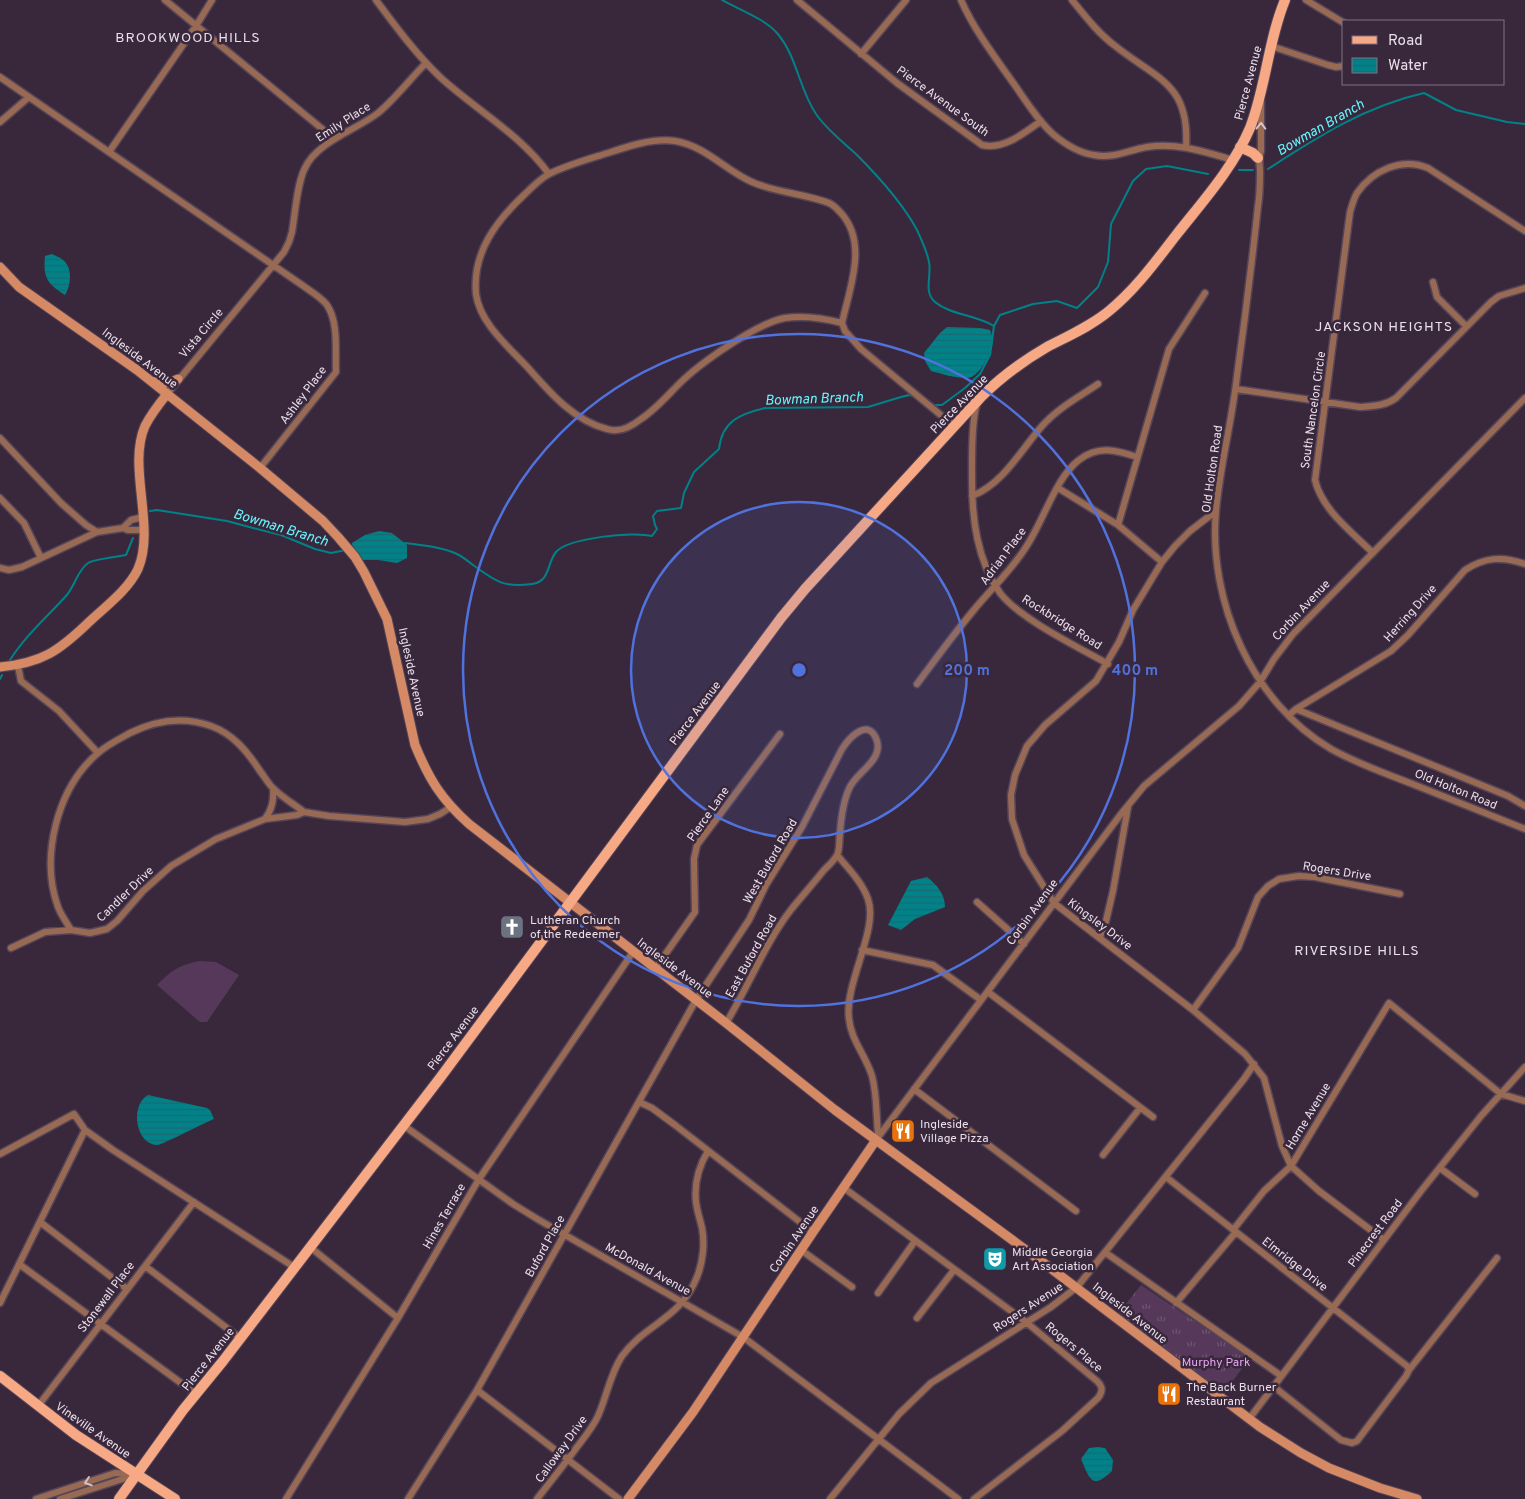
<svg xmlns="http://www.w3.org/2000/svg" width="1525" height="1499" font-family="Overpass,sans-serif">
<style>
.grass{fill:url(#grass-tufts)}
.garden{fill:#56395a}
.water{fill:url(#water-rules)}
.lines{fill:none;stroke-linecap:round;stroke-linejoin:round}
.stream{stroke:#008288;stroke-width:2}
.street-casing{stroke:#554558;stroke-width:9}
.secondary-casing{stroke:#554558;stroke-width:11}
.primary-casing{stroke:#554558;stroke-width:12}
.street{stroke:#996a53;stroke-width:6}
.secondary{stroke:#d58a65;stroke-width:9}
.primary{stroke:#f6a984;stroke-width:10}
.oneway{stroke:#d6c2c5}
.ring{fill:none;stroke:#5072dd;stroke-width:2.5}
.labels{text-anchor:middle;stroke-width:5;stroke-linejoin:round;paint-order:stroke}
.street-label{font-size:12px;fill:#eadfeb;stroke:#39283c}
.poi-label{font-size:12px;fill:#eadfeb;stroke:#39283c;text-anchor:start}
.park-label{font-size:12px;fill:#e7a6f1;stroke:#39283c}
.neighbourhood-label{font-size:14px;letter-spacing:1px;fill:#eadfeb;stroke:#39283c}
.water-label{font-size:14px;font-style:italic;fill:#66f7ff;stroke:#39283c}
.centre{fill:#5072dd;stroke:#39283c;stroke-width:2.5}
.ring-label{font-size:15px;text-anchor:middle;font-weight:bold;fill:#5072dd;stroke:#39283c;stroke-width:5;stroke-linejoin:round;paint-order:stroke}
</style>
<defs>
<pattern id="grass-tufts" width="24" height="20" patternUnits="userSpaceOnUse" patternTransform="scale(1.25)"><rect width="24" height="20" fill="#56395a"/><path d="M3 7l-1-3M5 7V3M7 7l1-3M15 17l-1-3M17 17v-4M19 17l1-3" fill="none" stroke="#6e5572"/></pattern>
<pattern id="water-rules" width="6" height="5" patternUnits="userSpaceOnUse" patternTransform="scale(1.25)"><rect width="6" height="5" fill="#008288"/><path d="M0 2.5h6" fill="none" stroke="#1c696e"/></pattern>
</defs>
<rect width="100%" height="100%" fill="#39283c"/>
<path class="grass" d="M1141,1285L1250,1358L1222,1395L1118,1314Z"/>
<path class="garden" d="M200,961L216,962L239,975L207,1022H200L157,985C172,970 179,965 200,961Z"/>
<path class="water" d="M52,254C55,256 60,257 63,260C73,268 71,285 65,295C47,283 43,278 45,256Z
M947,327L980,328L990,330C991,333 993,338 993,341C992,353 979,378 967,378C955,378 942,374 931,371L925,361L924,353L940,333Z
M379,531L392,533L407,545V558L397,563L378,560H361L353,549L352,543L365,535Z
M927,877C937,885 945,894 945,907L915,919L901,930L888,925L911,881Z
M148,1095L207,1108L210,1110L214,1119C206,1122 160,1146 157,1145C135,1144 130,1105 148,1095Z
M1098,1447L1105,1448L1113,1460L1112,1471C1092,1490 1090,1480 1081,1459L1089,1448Z"/>
<g class="lines">
<path class="stream" d="M722,0C738,9 765,19 777,33C797,56 799,89 816,114C827,130 842,141 856,154C879,177 902,202 917,230C922,241 927,251 929,262C932,275 923,292 935,302C951,315 976,315 994,326
M1268,169C1317,137 1366,106 1424,93L1456,110L1507,122L1525,124
M1239,170H1253
M931,405H942L965,388L980,374L990,355L994,326L1000,315L1033,304L1057,301L1077,308L1098,287L1108,262L1111,224L1133,181L1146,169L1167,166L1208,174
M150,511L157,510L227,521L253,528L281,535L315,549L331,553L346,550
M405,543C422,545 441,547 457,554C463,557 468,561 473,565C495,581 503,588 532,584C550,582 547,563 556,552C568,538 634,531 652,536L657,529L655,525L653,516L657,511L681,508L684,493L694,472L719,449C722,421 740,414 765,408L868,407L901,397L909,395L914,396
M10,660C26,635 47,617 66,596C75,586 77,571 88,563C94,559 117,557 126,555L133,538
M0,679L2,675"/>
<defs>
<path id="street" d="M165,0L326,132L333,140
M376,0C396,27 416,54 440,77C476,110 520,134 549,174
M797,0L897,83L982,145C1004,150 1024,133 1041,121
M961,0C974,30 995,57 1014,84C1026,101 1038,121 1054,135C1065,144 1079,153 1094,155C1113,159 1129,150 1147,147C1176,142 1205,152 1233,160
M1072,0C1085,16 1098,33 1114,45C1156,79 1190,83 1186,147
M1306,0L1344,23
M1271,46L1328,65L1336,67L1344,66
M861,54L906,0
M0,77L302,285C310,291 321,297 327,305C339,323 335,351 336,372L260,468
M1261,101V151C1258,158 1260,164 1260,172C1260,183 1260,194 1258,206C1252,262 1245,319 1237,376C1232,421 1220,466 1216,511C1208,601 1252,703 1331,749C1356,763 1384,773 1410,783C1448,798 1487,814 1525,829
M0,122L29,97
M109,152L196,26L212,0
M1433,282L1437,297L1466,326
M842,323C850,287 868,243 841,213C837,209 834,205 829,203C808,195 784,193 763,186C731,177 708,146 675,141C653,138 629,146 608,153C589,159 567,165 549,174C540,179 532,187 525,194C497,220 472,252 476,294C480,324 510,348 530,370C551,394 575,421 607,429C619,433 631,427 641,419C655,410 667,396 679,384C700,363 757,323 785,318C805,315 823,318 842,323L845,331L861,349L954,426
M1236,389L1360,407C1373,406 1385,406 1396,398L1491,302L1499,296L1525,288
M167,394L284,252L289,242L292,232C295,215 297,183 305,168C317,142 356,130 378,113C396,98 410,79 426,63
M977,404C971,421 972,461 972,480C972,519 977,560 1000,593C1020,619 1078,647 1108,664
M0,438L61,503L86,525L97,532L123,528L128,530H143
M1058,488L1118,525L1162,562
M972,496C1003,484 1021,450 1042,426C1058,408 1079,397 1098,384
M0,498L24,523L41,558
M1216,511L1190,531L1175,546L1162,562L1133,610L1119,642L1096,681L1045,725L1027,746L1015,775L1011,795L1012,819L1024,855L1054,903L1193,1010L1245,1054L1264,1078L1282,1146L1291,1166L1319,1191L1384,1240
M1118,525L1169,349L1205,293
M123,528L131,520L143,517
M1373,553C1352,532 1322,510 1315,480L1350,212C1352,205 1354,198 1357,193C1373,170 1402,157 1428,168L1525,231
M0,568L9,570L22,567L97,532
M18,666L21,681L59,711L98,753
M917,684C935,660 953,635 973,611C990,590 1011,571 1026,547C1043,522 1056,477 1079,460C1098,445 1116,450 1137,457
M1296,709L1508,796L1525,806
M1289,715L1296,709L1391,651L1408,635L1465,570C1485,557 1503,556 1525,564
M265,819C272,809 274,801 273,788
M837,855C848,868 862,882 868,899C879,930 844,983 849,1019C851,1040 866,1056 872,1076C877,1094 876,1114 878,1133L877,1139
M977,902L1024,944
M71,930C67,923 61,915 58,907C40,857 57,788 98,753C107,745 119,739 130,733C156,720 183,716 211,726C233,734 247,751 260,771C265,777 268,784 274,789C283,798 294,804 304,812
M1100,937L1106,921L1113,891L1128,807
M11,948L45,932L71,930L90,933L107,929L117,921L143,891L171,866L216,839L265,819L297,815L304,812L329,816L405,822L428,819L440,814L451,807
M862,950L933,965L981,1000
M655,969L695,912L694,859L697,845L780,734
M988,992L1153,1117
M1193,1010L1238,948L1258,897L1268,886L1279,879L1299,876L1315,877L1400,894
M914,1089L1076,1211
M639,1102L652,1108L675,1125L813,1232
M403,1125L513,1204L539,1220L743,1337L958,1499
M876,1140L1121,814L1144,786L1239,706L1260,682L1274,659L1293,634L1525,398
M0,1154L74,1114L85,1130L113,1150L294,1267
M1103,1155L1140,1108
M1440,1168L1475,1194
M1166,1177L1407,1366L1409,1370
M844,1188L1026,1322L1097,1381C1103,1387 1103,1391 1098,1398L1062,1431L974,1499
M40,1222L127,1289
M1233,1230L1264,1191L1291,1166L1389,1003L1501,1094L1525,1101
M310,1247L398,1318
M801,1250L852,1287
M1106,1253L1280,1375
M19,1264L196,1394
M145,1266L240,1338
M878,1293L915,1241
M0,1303L85,1130
M1176,1303L1236,1232
M917,1318L954,1270
M1273,1386L1341,1440L1352,1443L1357,1441L1406,1376L1409,1370L1497,1258
M477,1390L619,1499
M38,1406L194,1202
M1249,1419L1421,1191L1481,1116L1525,1067
M36,1499L115,1473L134,1474
M60,1499L132,1476
M286,1499L398,1318L479,1179L633,952
M408,1499L477,1390L696,1000L749,920L766,885L802,827L842,749C849,738 869,716 877,741C883,761 855,773 849,789C843,802 841,819 840,833C839,840 840,850 837,855C834,861 828,866 824,870C813,884 801,897 790,911C764,945 749,986 726,1023
M537,1499C550,1482 564,1465 577,1447C584,1438 593,1427 598,1416C607,1396 610,1374 622,1356C646,1323 680,1320 697,1277C703,1262 705,1243 702,1228C700,1219 697,1211 696,1202C694,1184 699,1166 708,1151
M830,1499L899,1414L931,1383L1051,1307L1077,1287L1244,1079L1254,1064"/>
<path id="secondary" d="M0,267L19,287L137,370L260,468L323,521L338,537L355,557L364,572L387,619L415,745C429,779 441,799 469,824L726,1023L835,1110L1045,1264L1260,1427L1301,1453L1329,1468L1380,1488L1417,1499
M152,381C162,384 169,384 178,379
M0,667C42,663 59,651 89,622C106,606 128,590 138,569C156,527 127,467 145,426C151,414 159,404 167,394
M628,1499L693,1412L813,1232L876,1140"/>
<path id="primary" d="M1240,147L1253,153L1258,158
M0,1376L76,1435L175,1499
M119,1499L183,1410L223,1361L440,1078L781,618L805,589L981,397C1001,377 1023,361 1047,347C1068,336 1091,326 1109,311C1136,289 1156,261 1177,234C1203,201 1233,168 1250,128C1266,87 1268,41 1285,0"/>
</defs>
<use href="#street" class="street-casing"/>
<use href="#secondary" class="secondary-casing"/>
<use href="#primary" class="primary-casing"/>
<use href="#street" class="street"/>
<use href="#secondary" class="secondary"/>
<use href="#primary" class="primary"/>
</g>
<defs><path id="oneway-chevron" d="M-2-3.5L2.5 0L-2 3.5" fill="none" stroke-width="1.6" stroke-linecap="round" stroke-linejoin="round" transform="scale(1.25)"/></defs>
<g class="oneway">
<use href="#oneway-chevron" transform="translate(1261 126) rotate(-89)"/>
<use href="#oneway-chevron" transform="translate(88 1482) rotate(161)"/>
</g>
<circle cx="799" cy="670" r="168" fill="#5072dd" fill-opacity=".12"/>
<g class="ring">
<circle cx="799" cy="670" r="168"/>
<circle cx="799" cy="670" r="336"/>
</g>
<defs>
<symbol id="church-square" viewBox="-11 -11 22 22"><rect x="-9" y="-9" width="18" height="18" rx="4" fill="#6b7280" stroke="#39283c"/><path d="M-1.2-6h2.4v3.5h3.3v2.4h-3.3V6h-2.4V-.1h-3.3v-2.4h3.3Z" fill="#fff"/></symbol>
<symbol id="restaurant-square" viewBox="-11 -11 22 22"><rect x="-9" y="-9" width="18" height="18" rx="4" fill="#e8710a" stroke="#39283c"/><path d="M-5-6h1v4h1v-4h1v4h1v-4h1v5L-1.5 .5V6h-2V.5L-5-1ZM5-6V6H3V1.5H1.5Q1.5-4 5-6Z" fill="#fff"/></symbol>
<symbol id="theatre-square" viewBox="-11 -11 22 22"><rect x="-9" y="-9" width="18" height="18" rx="4" fill="#0f9aa8" stroke="#39283c"/><path d="M-5-5.5Q0-4 5-5.5V0Q5 5 0 6Q-5 5-5 0ZM-3.3-2.5H-1v1.5H-3.3ZM1-2.5H3.3v1.5H1ZM-2.8 1Q0 5.5 2.8 1Z" fill="#fff"/></symbol>
</defs>
<g fill-rule="evenodd">
<use href="#church-square" x="498" y="913" width="28" height="28"/>
<use href="#restaurant-square" x="889" y="1117" width="28" height="28"/>
<use href="#theatre-square" x="981" y="1245" width="28" height="28"/>
<use href="#restaurant-square" x="1155" y="1380" width="28" height="28"/>
</g>
<g class="labels">
<g class="street-label">
<text transform="translate(1248 83) rotate(-75)" y="4">Pierce Avenue</text>
<text transform="translate(943 101) rotate(36)" y="4">Pierce Avenue South</text>
<text transform="translate(343 122) rotate(-33)" y="4">Emily Place</text>
<text transform="translate(201 333) rotate(-50)" y="4">Vista Circle</text>
<text transform="translate(140 358) rotate(37)" y="4">Ingleside Avenue</text>
<text transform="translate(303 395) rotate(-53)" y="4">Ashley Place</text>
<text transform="translate(959 404) rotate(-46)" y="4">Pierce Avenue</text>
<text transform="translate(1313 410) rotate(-82)" y="4">South Nancelon Circle</text>
<text transform="translate(1212 469) rotate(-82)" y="4">Old Holton Road</text>
<text transform="translate(1003 556) rotate(-53)" y="4">Adrian Place</text>
<text transform="translate(1301 610) rotate(-47)" y="4">Corbin Avenue</text>
<text transform="translate(1410 613) rotate(-48)" y="4">Herring Drive</text>
<text transform="translate(1062 622) rotate(32)" y="4">Rockbridge Road</text>
<text transform="translate(412 672) rotate(78)" y="4">Ingleside Avenue</text>
<text transform="translate(695 713) rotate(-53)" y="4">Pierce Avenue</text>
<text transform="translate(1456 789) rotate(22)" y="4">Old Holton Road</text>
<text transform="translate(708 814) rotate(-55)" y="4">Pierce Lane</text>
<text transform="translate(770 861) rotate(-60)" y="4">West Buford Road</text>
<text transform="translate(1337 871) rotate(9)" y="4">Rogers Drive</text>
<text transform="translate(125 894) rotate(-44)" y="4">Candler Drive</text>
<text transform="translate(1032 912) rotate(-54)" y="4">Corbin Avenue</text>
<text transform="translate(1100 924) rotate(37)" y="4">Kingsley Drive</text>
<text transform="translate(751 956) rotate(-61)" y="4">East Buford Road</text>
<text transform="translate(675 968) rotate(37)" y="4">Ingleside Avenue</text>
<text transform="translate(453 1038) rotate(-53)" y="4">Pierce Avenue</text>
<text transform="translate(1308 1116) rotate(-59)" y="4">Horne Avenue</text>
<text transform="translate(444 1216) rotate(-60)" y="4">Hines Terrace</text>
<text transform="translate(1375 1233) rotate(-53)" y="4">Pinecrest Road</text>
<text transform="translate(794 1239) rotate(-56)" y="4">Corbin Avenue</text>
<text transform="translate(545 1246) rotate(-61)" y="4">Buford Place</text>
<text transform="translate(1295 1264) rotate(38)" y="4">Elmridge Drive</text>
<text transform="translate(648 1269) rotate(29)" y="4">McDonald Avenue</text>
<text transform="translate(106 1297) rotate(-53)" y="4">Stonewall Place</text>
<text transform="translate(1028 1307) rotate(-33)" y="4">Rogers Avenue</text>
<text transform="translate(1130 1313) rotate(38)" y="4">Ingleside Avenue</text>
<text transform="translate(1074 1347) rotate(40)" y="4">Rogers Place</text>
<text transform="translate(208 1359) rotate(-52)" y="4">Pierce Avenue</text>
<text transform="translate(93 1430) rotate(35)" y="4">Vineville Avenue</text>
<text transform="translate(561 1449) rotate(-54)" y="4">Calloway Drive</text>
</g>
<g class="poi-label">
<text x="530" y="924">Lutheran Church<tspan x="530" dy="14">of the Redeemer</tspan></text>
<text x="920" y="1128">Ingleside<tspan x="920" dy="14">Village Pizza</tspan></text>
<text x="1012" y="1256">Middle Georgia<tspan x="1012" dy="14">Art Association</tspan></text>
<text x="1186" y="1391">The Back Burner<tspan x="1186" dy="14">Restaurant</tspan></text>
</g>
<g class="park-label">
<text x="1216" y="1366">Murphy Park</text>
</g>
<g class="neighbourhood-label">
<text x="188" y="42">BROOKWOOD HILLS</text>
<text x="1384" y="331">JACKSON HEIGHTS</text>
<text x="1357" y="955">RIVERSIDE HILLS</text>
</g>
<g class="water-label">
<text transform="translate(1320 127) rotate(-30)" y="5">Bowman Branch</text>
<text transform="translate(814 398) rotate(-2)" y="5">Bowman Branch</text>
<text transform="translate(281 527) rotate(17)" y="5">Bowman Branch</text>
</g>
</g>
<circle cx="799" cy="670" r="8" class="centre"/>
<g class="ring-label">
<text x="967" y="675">200 m</text>
<text x="1135" y="675">400 m</text>
</g>
<rect x="1342" y="20" width="162" height="65" fill="#39283c" stroke="#807182"/>
<rect x="1352" y="36" width="25" height="8" fill="#f6a984" stroke="#807182"/>
<text x="1388" y="45" font-size="15" fill="#eadfeb">Road</text>
<rect x="1352" y="58" width="25" height="15" fill="url(#water-rules)" stroke="#807182"/>
<text x="1388" y="70" font-size="15" fill="#eadfeb">Water</text>
</svg>
